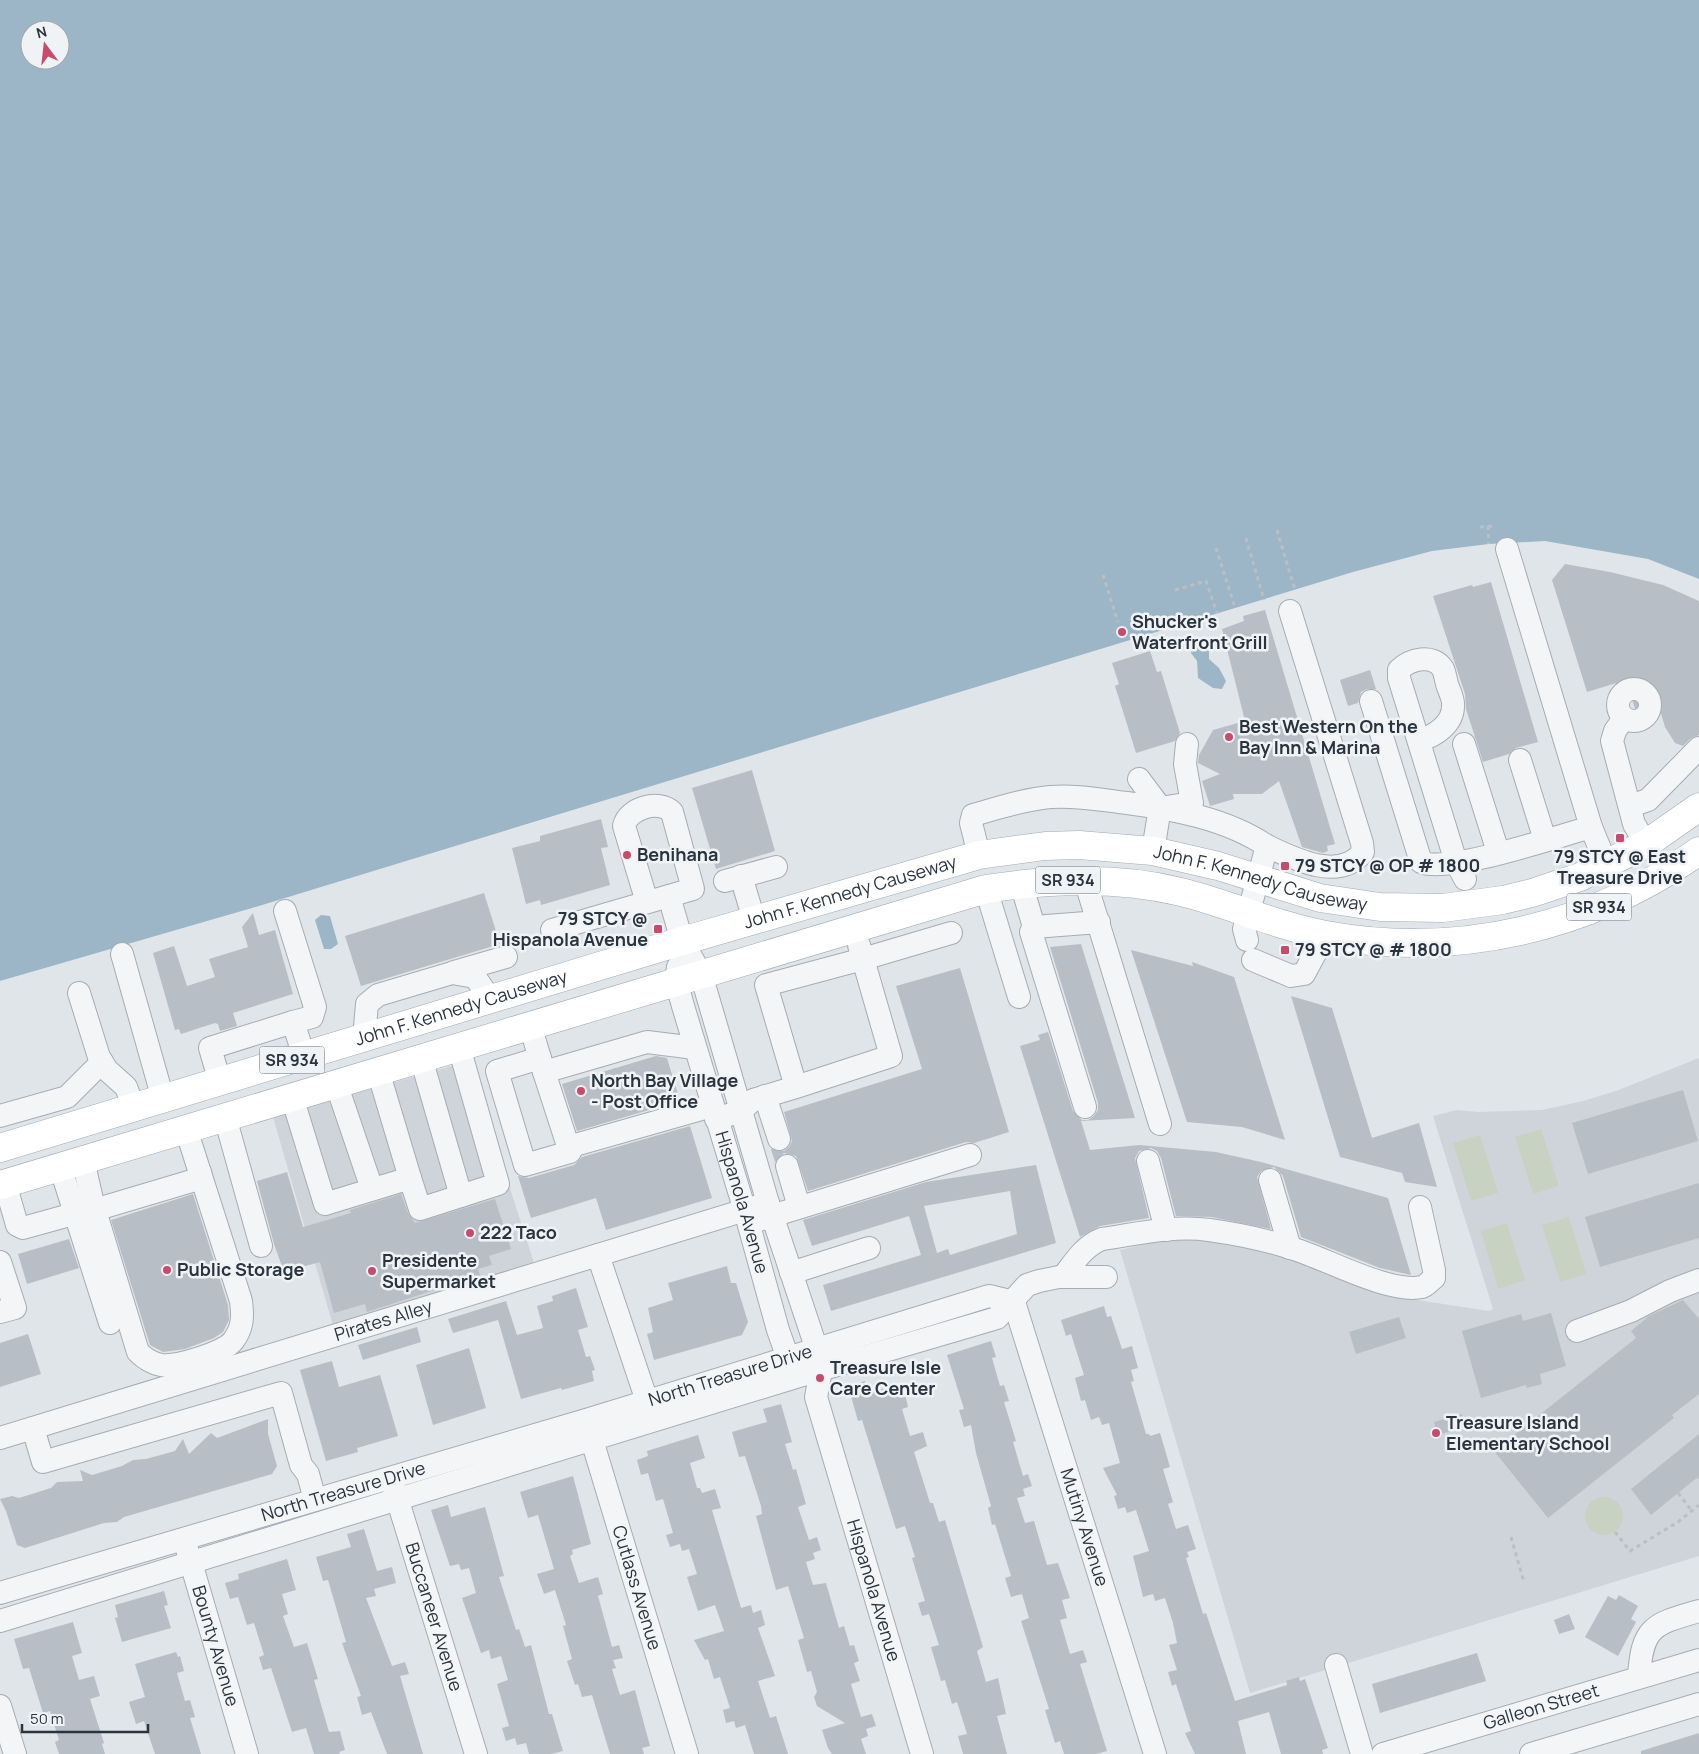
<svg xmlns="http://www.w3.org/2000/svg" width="1699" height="1754" font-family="Manrope,sans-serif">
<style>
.built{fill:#cfd4da}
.green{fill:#c8d2c2}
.water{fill:#9db6c7;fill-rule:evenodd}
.building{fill:#b8bec5;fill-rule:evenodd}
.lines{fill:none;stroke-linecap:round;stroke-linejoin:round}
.minor-casing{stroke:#a6acb3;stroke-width:24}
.major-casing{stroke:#a0aab4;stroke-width:29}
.path{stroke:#bbbfc3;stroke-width:3;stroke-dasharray:4 4;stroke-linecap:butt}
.minor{stroke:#f3f5f7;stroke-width:22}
.major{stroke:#fff;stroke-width:28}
.poi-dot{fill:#c84b6d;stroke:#f0f3f6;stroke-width:2}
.labels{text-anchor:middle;stroke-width:5;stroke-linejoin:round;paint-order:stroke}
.shield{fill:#f0f3f6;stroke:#656d76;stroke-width:1}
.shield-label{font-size:16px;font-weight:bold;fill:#2a343f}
.poi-label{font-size:18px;font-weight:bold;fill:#2a343f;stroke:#f0f3f6;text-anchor:start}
.street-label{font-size:18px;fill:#2a343f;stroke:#f0f3f6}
</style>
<rect width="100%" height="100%" fill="#e0e5e9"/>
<path class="built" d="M1699,1058V1556L1250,1693L1120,1250L1166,1239L1210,1235L1271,1251L1349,1283L1404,1298L1489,1311L1493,1309L1433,1116L1457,1110L1478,1112L1542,1110L1583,1101L1616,1091Z
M469,1061L535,1266L334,1329L273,1117Z"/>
<path class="green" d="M1541,1129L1559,1186L1533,1194L1515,1137Z
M1480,1135L1498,1193L1471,1201L1453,1143Z
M1569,1217L1586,1274L1560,1282L1542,1225Z
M1507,1223L1525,1280L1498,1289L1481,1231Z
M1585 1516a19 19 0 1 1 38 0a19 19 0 1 1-38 0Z"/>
<path class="water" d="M0,0H1699V579L1648,559L1545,541L1489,544L1432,551L1353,572L252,908L0,981ZM30,30H60V60H30Z
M1200,641L1209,647V659L1219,668L1226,681L1222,689L1213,688L1198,678L1197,661L1191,653L1192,646Z
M321,915L330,916L338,944L331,949H324L315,920Z"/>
<path class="building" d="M1565,564L1610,572L1663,585L1699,601V735L1690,739L1683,746L1675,743L1665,727L1659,707L1636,712L1626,680L1587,692L1552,580Z
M1491,582L1538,742L1516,748L1509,754L1483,762L1466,709L1465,694L1433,596L1472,585L1473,587Z
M1265,610L1335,844L1327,846L1328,851L1323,853L1302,847L1279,781L1262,794H1233L1234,799L1210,806L1202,781L1220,774L1198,763L1199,755L1213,730L1245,721L1222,629L1244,621L1243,616Z
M1150,651L1157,672L1161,671L1180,733L1175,741L1136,753L1115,686L1119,684L1112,663Z
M1370,670L1376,689H1367L1361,692L1358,703L1348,706L1340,680Z
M752,770L775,851L716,869L692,788Z
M601,819L608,847L601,848L610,885L541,905L540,900L526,904L512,848L540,841V836Z
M484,893L500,944L361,986L345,936Z
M253,913L259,935L275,930L293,994L233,1013L237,1026L220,1031L218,1024L215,1023L181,1034L179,1029L175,1030L153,953L174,946L187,986L215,977L209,959L248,947L242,927Z
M1081,944L1135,1118L1081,1121L1090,1150L1139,1145L1216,1152L1261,1162L1388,1198L1411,1275L1380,1268L1301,1237L1283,1176L1274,1167L1261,1171L1257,1177L1271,1229L1211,1217L1176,1216L1161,1158L1157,1151L1151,1148L1139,1151L1135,1158L1149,1218L1100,1226L1080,1237L1020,1046L1040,1040L1038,1035L1048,1032L1073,1111L1082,1120H1088L1094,1116L1098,1110V1103L1050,947Z
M1131,950L1193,966L1192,962L1234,977L1285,1140L1242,1127L1187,1122Z
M960,968L1009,1132L974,1143L966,1142L808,1191L796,1156L784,1153L775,1162L771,1149L784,1151L789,1147L792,1141L784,1112L922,1069L896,986Z
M1291,996L1332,1008L1372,1138L1419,1123L1437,1187L1405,1182L1402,1173L1340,1157Z
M656,1056L667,1058L680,1101L577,1131L562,1084Z
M1683,1090L1698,1141L1588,1174L1572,1123Z
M690,1126L712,1198L606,1230L596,1198L531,1218L518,1176L529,1178L574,1165L582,1157Z
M1036,1165L1056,1243L831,1311L823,1285L921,1255L909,1216L812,1246L803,1220L926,1182ZM1010,1191L1017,1234L950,1255L948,1249L937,1253L924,1206Z
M287,1172L303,1227L351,1213L350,1210L401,1194L408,1213L415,1223L495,1199L511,1249L489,1256L492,1265L478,1269L480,1275L367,1312L365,1304L334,1313L320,1262L284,1272L274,1244L257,1181Z
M1699,1183V1238L1600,1267L1585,1217Z
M193,1194L228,1305L229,1320L223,1332L214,1338L185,1349L163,1352L150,1345L111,1220Z
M69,1239L79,1268L27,1284L18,1254Z
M727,1266L731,1283H736L748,1322L742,1335L654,1360L647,1334L653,1332L648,1308L673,1300L668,1283Z
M576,1288L588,1327L578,1330L586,1357L590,1356L595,1370L592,1371L594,1381L562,1390L561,1388L521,1399L498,1320L453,1333L448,1319L506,1301L517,1335L543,1328L537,1306L553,1301L552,1296Z
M1683,1300L1699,1319V1394L1672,1415L1674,1418L1548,1518L1494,1451L1636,1338L1631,1331L1649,1316Z
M1104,1306L1107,1317L1111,1316L1122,1349L1132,1346L1138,1368L1131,1370L1134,1381L1131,1382L1146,1434H1149L1150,1436L1160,1433L1170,1467L1163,1469L1173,1502L1168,1504L1176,1529L1188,1525L1196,1549L1187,1552L1189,1557L1186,1558L1203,1614L1206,1613L1235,1701L1287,1685L1286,1681L1299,1677L1300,1681L1305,1679L1328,1748L1322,1750L1323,1754H1281L1269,1712L1238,1721L1246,1754H1195L1185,1733L1191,1731L1176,1684L1172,1686L1168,1672L1177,1670L1169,1645L1177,1643L1173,1623L1165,1598L1155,1601L1153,1594L1143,1597L1133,1556L1149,1551L1136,1510L1127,1513L1125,1507L1118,1509L1114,1496L1117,1495L1103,1468L1120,1463L1109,1423L1102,1425L1099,1417L1091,1420L1085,1400L1081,1401L1075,1378L1084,1375L1071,1334L1066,1336L1061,1320Z
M1551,1313L1566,1366L1540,1374L1542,1384L1527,1388L1526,1385L1481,1398L1462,1331L1521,1314L1523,1321Z
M1399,1317L1406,1338L1356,1354L1349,1332Z
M417,1327L421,1342L363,1360L358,1345Z
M28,1334L41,1374L0,1387V1343Z
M991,1341L996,1357L992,1358L1000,1386L1004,1385L1009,1401L1004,1402L1016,1441L1013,1442L1023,1476L1028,1474L1032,1486L1023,1489L1025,1496L1017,1498L1025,1523L1034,1521L1047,1565L1058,1563L1070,1598L1062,1600L1067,1618L1060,1620L1070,1654L1083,1650L1087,1662L1080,1664L1107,1751L1096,1754H1064L1060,1741L1055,1743L1045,1710L1049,1709L1021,1621L1029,1618L1022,1594L1011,1597L1005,1578L1011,1576L995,1524L992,1525L988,1508L991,1506L976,1453L971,1425L964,1427L959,1410L964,1409L947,1355Z
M469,1348L486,1408L433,1425L416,1365Z
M332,1361L339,1387L380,1375L398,1436L357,1448L358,1452L326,1461L300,1370Z
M865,1381L868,1393L902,1383L908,1407L902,1409L910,1436L923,1432L927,1446L914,1452L930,1503H933L939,1522L945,1520L983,1647L977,1651L986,1682L998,1678L1006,1714L997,1716L1007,1754H963L958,1736L967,1734L957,1702L952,1704L945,1680L941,1681L931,1647L939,1645L929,1614L922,1616L918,1603L925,1601L912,1558L915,1557L905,1526L896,1529L862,1420L858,1421L848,1386Z
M781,1404L792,1442L785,1444L793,1470L796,1469L806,1504L798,1507L809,1540L817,1537L821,1550L813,1553L815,1559L806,1562L813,1585L826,1583L839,1628L844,1626L850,1646L854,1645L859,1661L854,1663L860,1681L851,1684L861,1717L872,1714L876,1726L866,1729L868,1736L861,1739L866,1754H832L828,1748L822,1730L845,1723L817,1706L814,1697L817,1692L811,1671L807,1672L798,1640L804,1638L788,1586L776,1590L756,1516L762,1514L761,1506L745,1456L739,1457L732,1432L767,1422L763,1409Z
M1462,1414L1466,1427L1437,1435L1434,1422Z
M268,1419V1434L277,1466L272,1474L124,1517L117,1522L104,1523L25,1548L17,1545L6,1511L0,1499L12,1496L19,1498L51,1488L57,1482L83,1481L80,1470L92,1475L122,1466L133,1460L146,1459L175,1451L183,1439L189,1454L211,1433L217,1438Z
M1699,1434V1476L1651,1515L1631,1489Z
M698,1435L705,1458L690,1463L697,1488H700L702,1493L715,1489L721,1508L712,1510L741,1608L751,1605L753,1613L761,1610L765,1625L758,1628L775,1676L758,1681L770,1718L776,1716L788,1754H754L745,1725L736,1728L734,1721L726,1723L723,1710L730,1708L720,1677L714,1679L708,1659L705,1660L694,1640L724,1631L715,1605L698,1611L687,1577L697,1574L689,1549L682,1551L680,1544L670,1547L666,1535L673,1533L663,1499L656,1501L648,1473L641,1475L637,1460L648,1456L647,1451Z
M573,1476L591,1544L572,1550L573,1554L570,1556L579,1583L598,1577L603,1594L598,1596L612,1647L619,1645L623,1658L613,1660L616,1668L612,1669L620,1695L635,1690L650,1746L642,1748L644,1754H610L592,1695L582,1697L578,1684L575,1685L567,1661L572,1659L563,1626L566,1625L555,1590L544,1594L537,1574L554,1569L538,1515L528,1518L520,1492Z
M448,1505L451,1517L485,1507L504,1576L499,1577L516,1630L519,1629L525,1647L531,1645L549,1714H552L563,1751L551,1754H529L526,1743L517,1745L515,1738L506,1741L502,1728L509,1726L497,1684L508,1680L501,1656L491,1659L489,1650L481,1653L462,1598L476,1593L469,1568L461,1570L459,1564L450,1566L431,1510Z
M364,1529L377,1571L392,1567L396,1583L374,1589L376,1596L366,1598L392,1666L405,1662L409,1674L400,1676L423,1754H387L371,1712L362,1715L357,1697L361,1696L342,1643L346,1642L328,1580L323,1581L316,1557L351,1547L347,1534Z
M287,1559L296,1590L282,1594L288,1614L283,1616L294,1647L307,1643L318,1679L314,1680L329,1732L340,1731L345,1750L339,1752L340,1754H314L306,1728L292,1732L271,1668L263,1670L259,1657L264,1655L254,1623L247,1625L238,1597L230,1599L225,1583L239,1579L238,1574Z
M164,1591L168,1605L164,1606L171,1628L122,1642L115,1618L118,1617L115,1605Z
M1619,1595L1638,1606L1631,1619L1636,1622L1618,1656L1585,1637L1608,1596L1616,1600Z
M1569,1614L1575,1629L1559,1634L1554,1620Z
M73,1622L82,1653L72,1656L79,1680L94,1676L100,1696L90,1699L104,1743L102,1744L105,1754H59L55,1742L59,1740L50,1711L43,1713L29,1668L23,1669L14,1639Z
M176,1652L178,1657L180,1656L184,1671L177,1673L185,1701L190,1700L195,1717L190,1718L201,1754H155L144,1721L136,1724L129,1702L145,1697L135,1664Z
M1477,1653L1486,1681L1380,1713L1372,1684Z
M1699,1733V1754H1641V1751Z"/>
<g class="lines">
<defs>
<g id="minor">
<path d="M1507,549L1591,827"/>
<circle cx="1634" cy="705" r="16"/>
<path d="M1371,701L1421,862C1448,874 1558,836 1591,827L1607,866"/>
<path d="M1624,718L1615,731L1612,741L1634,824L1646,844"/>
<path d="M1420,740C1435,736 1453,724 1453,706C1454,699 1449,691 1447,684C1446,680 1445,674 1443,669C1433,653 1410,659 1399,670V678L1456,862L1465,879"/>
<path d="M1464,744L1498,852"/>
<path d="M1520,760L1545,840"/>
<path d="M1139,779L1160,807L1153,851"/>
<path d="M1630,806L1648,800L1699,748"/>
<path d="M1166,807L1192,803L1185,764L1187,744"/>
<path d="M979,855L971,823L973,815C998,808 1025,799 1051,797C1077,795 1101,800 1127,803C1174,809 1227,819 1267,846"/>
<path d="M741,876L754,920"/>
<path d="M1085,880L1160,1124"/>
<path d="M725,881L776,867"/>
<path d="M1021,883L1034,927L1031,932L1085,1107"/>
<path d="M986,889L1019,997"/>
<path id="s1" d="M669,896L682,941L701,974L768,1203L815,1344L821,1370L816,1397L922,1754"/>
<path d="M285,911L315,1007L312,1017L293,1022"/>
<path d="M1034,927L1099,922"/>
<path d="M552,930L693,889L672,812C659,799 628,808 624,826L647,902"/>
<path d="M1247,940L1244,929L1267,846C1294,859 1340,882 1363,852L1362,843L1290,611"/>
<path d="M859,945L863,959L951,933"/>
<path d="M122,954L163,1099"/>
<path d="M1253,960L1291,976L1304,974L1325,935"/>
<path id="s2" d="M678,967L676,981L683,1006L745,1211L778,1330L793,1372"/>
<path d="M454,972L506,957"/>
<path d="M79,993L99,1057L107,1070L126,1087L134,1108"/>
<path d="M530,1025L544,1072L647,1042L695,1048"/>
<path d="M364,1038L367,1004L378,995L452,973L475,977L491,1000"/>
<path d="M421,1058L461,1196"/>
<path d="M540,1058L497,1071L525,1165L570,1152L544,1072"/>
<path d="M378,1071L410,1178"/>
<path d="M220,1082L210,1048L293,1022L304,1056"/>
<path d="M336,1083L372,1189"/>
<path d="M765,1096L779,1139"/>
<path d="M292,1097L325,1204L410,1178L420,1209L498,1184L459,1047"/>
<path d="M0,1116L67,1097L102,1062"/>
<path d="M225,1117L261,1246"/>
<path d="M716,1119L741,1111L753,1100L796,1087L766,985L863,959L891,1056L796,1087"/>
<path d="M568,1147L712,1106"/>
<path d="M83,1160L93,1204L138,1352C145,1359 151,1363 161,1365C176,1367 224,1353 233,1341C243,1328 243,1316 241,1301L186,1129"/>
<path d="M1148,1161L1166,1230"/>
<path d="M60,1166L110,1323"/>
<path d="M787,1166L799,1207"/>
<path d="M1270,1180L1290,1248"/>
<path d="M5,1183L17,1225L23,1228L77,1213"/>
<path d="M93,1204L101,1208L195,1180L200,1172"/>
<path d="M759,1220L970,1155"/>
<path d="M598,1255L647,1401"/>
<path d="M0,1262L15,1308L0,1312"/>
<path d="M791,1273L869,1248"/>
<path d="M1063,1277C1075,1261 1084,1246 1102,1239C1137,1234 1173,1225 1209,1230C1238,1234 1267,1240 1294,1249C1327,1259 1389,1294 1422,1287C1426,1286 1430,1281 1434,1278V1270L1420,1207"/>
<path id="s3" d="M1014,1302L1155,1754"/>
<path d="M1577,1331L1631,1311L1670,1291L1699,1280"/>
<path id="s4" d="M588,1427L687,1754"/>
<path d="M33,1428L43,1462L281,1393L301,1465L308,1474L315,1500"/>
<path id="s5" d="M0,1438L768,1203"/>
<path id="s6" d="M393,1485L476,1754"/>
<path id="s7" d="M187,1549L247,1754"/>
<path id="s8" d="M0,1593L586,1420L989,1296L1014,1302"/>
<path d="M0,1621L796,1377L997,1318L1027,1285L1039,1281L1059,1277H1106"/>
<path d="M1336,1665L1362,1754"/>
<path d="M1639,1677C1642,1626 1654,1624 1699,1611"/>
<path d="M0,1706L15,1754"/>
<path id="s9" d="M1383,1754L1699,1660"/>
<path d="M1531,1754L1699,1704"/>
</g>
<g id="major">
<path id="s10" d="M0,1148L682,941L979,855L1045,846L1079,845L1153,851L1218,866L1320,898L1380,907L1443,908L1503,900L1532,893L1580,877L1646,844L1699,807"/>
<path d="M0,1185L986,889C1051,879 1117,876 1181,892C1230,904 1276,926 1326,935C1457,959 1591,928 1699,851"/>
</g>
</defs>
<use href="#minor" class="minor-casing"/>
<use href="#major" class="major-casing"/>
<path class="path" d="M1488,526L1489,544
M1480,527L1496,526
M1277,530L1295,590
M1246,538L1264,600
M1216,548L1235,608
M1103,575L1118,622
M1175,590L1206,581L1217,613
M1698,1477L1699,1478
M1678,1493L1692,1511
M1615,1532L1630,1551L1678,1522L1699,1505
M1511,1537L1524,1582"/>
<use href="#minor" class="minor"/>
<use href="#major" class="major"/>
</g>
<g class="poi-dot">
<circle cx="1122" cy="632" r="5"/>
<circle cx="1229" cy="737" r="5"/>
<rect x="1615" y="833" width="10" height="10" rx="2.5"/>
<circle cx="627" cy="855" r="5"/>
<rect x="1280" y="861" width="10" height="10" rx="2.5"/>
<rect x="653" y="924" width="10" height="10" rx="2.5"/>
<rect x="1280" y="945" width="10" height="10" rx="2.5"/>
<circle cx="581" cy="1091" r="5"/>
<circle cx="470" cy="1233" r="5"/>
<circle cx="167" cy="1270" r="5"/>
<circle cx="372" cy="1271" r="5"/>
<circle cx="820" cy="1378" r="5"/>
<circle cx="1436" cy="1433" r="5"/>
</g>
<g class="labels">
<g class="shield">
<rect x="1035.5" y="866.5" width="65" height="27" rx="4"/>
<rect x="1566.5" y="893.5" width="65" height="27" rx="4"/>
<rect x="259.5" y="1046.5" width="65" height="27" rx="4"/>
</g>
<g class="shield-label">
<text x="1068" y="886">SR 934</text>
<text x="1599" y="913">SR 934</text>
<text x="292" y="1066">SR 934</text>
</g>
<g class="poi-label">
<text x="1132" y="628">Shucker's<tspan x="1132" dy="21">Waterfront Grill</tspan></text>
<text x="1239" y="733">Best Western On the<tspan x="1239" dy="21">Bay Inn &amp; Marina</tspan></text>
<text x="637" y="861">Benihana</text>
<text x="1620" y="863" text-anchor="middle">79 STCY @ East<tspan x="1620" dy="21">Treasure Drive</tspan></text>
<text x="1295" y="872">79 STCY @ OP # 1800</text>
<text x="648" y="925" text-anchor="end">79 STCY @<tspan x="648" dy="21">Hispanola Avenue</tspan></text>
<text x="1295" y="956">79 STCY @ # 1800</text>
<text x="591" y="1087">North Bay Village<tspan x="591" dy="21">- Post Office</tspan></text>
<text x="480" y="1239">222 Taco</text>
<text x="382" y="1267">Presidente<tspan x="382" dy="21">Supermarket</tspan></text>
<text x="177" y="1276">Public Storage</text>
<text x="830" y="1374">Treasure Isle<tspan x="830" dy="21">Care Center</tspan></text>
<text x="1446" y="1429">Treasure Island<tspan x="1446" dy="21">Elementary School</tspan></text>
</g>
<g class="street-label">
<text dy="6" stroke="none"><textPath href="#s10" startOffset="1308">John F. Kennedy Causeway</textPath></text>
<text dy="6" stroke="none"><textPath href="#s10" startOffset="888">John F. Kennedy Causeway</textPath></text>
<text dy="6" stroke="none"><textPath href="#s10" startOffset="482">John F. Kennedy Causeway</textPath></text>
<text dy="6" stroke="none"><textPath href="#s2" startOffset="245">Hispanola Avenue</textPath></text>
<text dy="6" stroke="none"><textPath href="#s5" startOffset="401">Pirates Alley</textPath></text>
<text dy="6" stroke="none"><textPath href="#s8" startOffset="762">North Treasure Drive</textPath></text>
<text dy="6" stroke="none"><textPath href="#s8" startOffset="358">North Treasure Drive</textPath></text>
<text dy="6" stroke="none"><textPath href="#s3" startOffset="236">Mutiny Avenue</textPath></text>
<text dy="6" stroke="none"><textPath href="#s4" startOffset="168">Cutlass Avenue</textPath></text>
<text dy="6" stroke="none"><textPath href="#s1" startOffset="728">Hispanola Avenue</textPath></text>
<text dy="6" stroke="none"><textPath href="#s6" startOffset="138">Buccaneer Avenue</textPath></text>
<text dy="6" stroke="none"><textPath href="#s7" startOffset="101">Bounty Avenue</textPath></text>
<text dy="6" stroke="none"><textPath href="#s9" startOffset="165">Galleon Street</textPath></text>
</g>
</g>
<g transform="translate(45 45) rotate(345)"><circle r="24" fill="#f0f3f6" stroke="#a1a7ad"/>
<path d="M0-4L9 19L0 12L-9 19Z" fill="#c84b6d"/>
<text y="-8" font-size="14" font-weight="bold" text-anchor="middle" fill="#2a343f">N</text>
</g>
<path d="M22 1724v8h126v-8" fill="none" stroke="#2a343f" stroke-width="2.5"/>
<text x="30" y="1724" font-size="15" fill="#2a343f" stroke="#f0f3f6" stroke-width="4" paint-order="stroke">50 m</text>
</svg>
